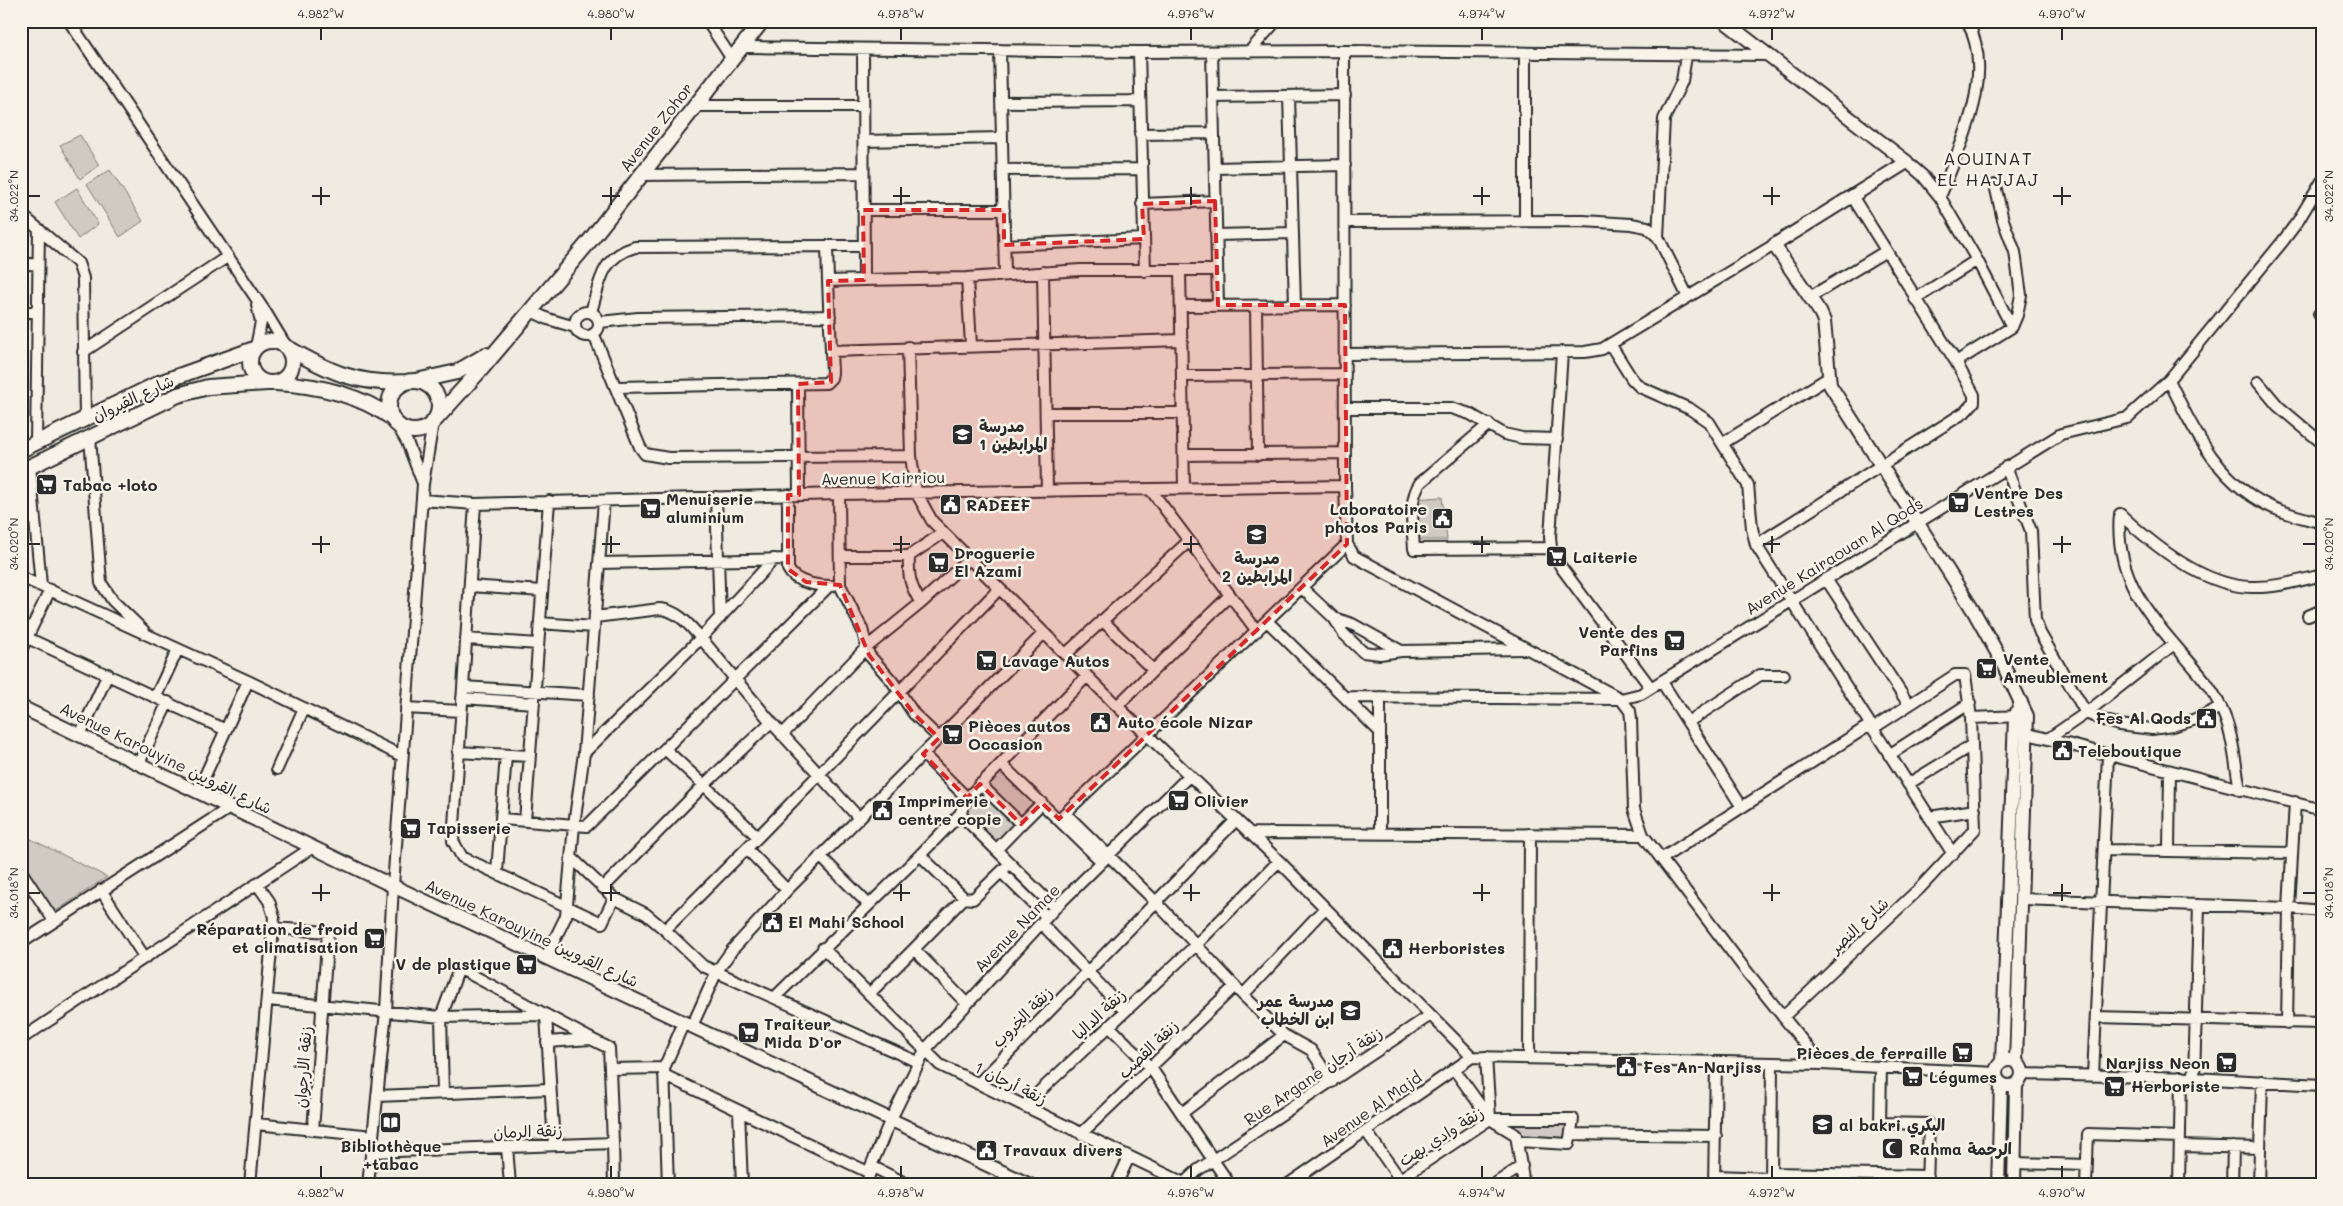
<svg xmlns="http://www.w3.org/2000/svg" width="2343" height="1206" font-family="Mali,'Playpen Sans Arabic',sans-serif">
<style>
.green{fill:#cfcbc2;stroke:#7d7b76}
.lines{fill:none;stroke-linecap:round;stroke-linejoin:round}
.minor-casing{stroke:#2b2b2b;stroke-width:14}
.tertiary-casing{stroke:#2b2b2b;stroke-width:16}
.secondary-casing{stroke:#2b2b2b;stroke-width:18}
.minor{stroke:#f7f3e8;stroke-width:10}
.tertiary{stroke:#f7f3e8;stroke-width:12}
.secondary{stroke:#f7f3e8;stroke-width:14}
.marked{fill:#d62828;fill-opacity:0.2;stroke:#d62828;stroke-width:4;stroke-dasharray:10 6;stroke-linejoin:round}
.ticks{fill:none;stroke:#2b2b2b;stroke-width:2}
.labels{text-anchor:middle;stroke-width:5;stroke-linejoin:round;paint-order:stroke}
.street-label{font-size:16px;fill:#2b2b2b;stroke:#f7f3e8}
.poi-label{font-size:16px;font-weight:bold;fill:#2b2b2b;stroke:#f7f3e8;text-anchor:start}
.neighbourhood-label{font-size:18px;letter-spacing:1px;fill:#2b2b2b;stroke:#f7f3e8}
.neatline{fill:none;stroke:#2b2b2b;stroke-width:2}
.ticks-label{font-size:12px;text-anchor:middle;fill:#2b2b2b}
</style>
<rect width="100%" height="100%" fill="#efebe0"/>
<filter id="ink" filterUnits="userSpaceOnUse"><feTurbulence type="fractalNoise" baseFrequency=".02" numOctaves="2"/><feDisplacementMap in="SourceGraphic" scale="10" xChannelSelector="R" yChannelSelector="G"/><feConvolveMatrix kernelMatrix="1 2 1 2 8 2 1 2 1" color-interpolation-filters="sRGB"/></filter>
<g filter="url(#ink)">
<path class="green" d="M80,135L99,165L80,179L60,145Z
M110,170L143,221L120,237L87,184Z
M77,188L98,224L78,239L55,202Z
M1442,497L1447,540H1414L1413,499Z
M1001,764L1042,803L996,850L960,814Z
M21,834L107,877L50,915L21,864Z
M1490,1119L1573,1120L1568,1142L1518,1138Z"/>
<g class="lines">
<defs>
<path id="minor" d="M69,21L266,313L286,346
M707,21L732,59
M742,47L1139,52L1344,51L1768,55
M1000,50L1005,275
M1344,51L1345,486L1347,544L1354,556L1361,560L1621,699L1630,711L1631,719L1634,809L1643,835L1744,968L1821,1064
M1139,52L1145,271
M1212,52L1218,305
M1249,52L1276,21
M1525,54V221
M1289,96L1295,305
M1213,97L1345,95
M1001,102L1140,101
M694,106H863
M1140,134L1214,133
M864,141L1001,138
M1907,162L1923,176L1940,197L1977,260L2012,327
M1215,168L1345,165
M1003,170L1141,169
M641,175L863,173
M1940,197C1960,144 1997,77 1967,21
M1142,204L1215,201
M863,210H1004
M21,214L78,263L83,278L85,419
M1345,222L1583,221L1631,224L1647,227L1658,237L1688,297
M1216,235L1293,233
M1658,237L1664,119L1682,81L1686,56
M1004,245L1144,239
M862,246H827L828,281L864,280L863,49
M21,263L38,265
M1180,270L1184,488
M1043,272L1047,490
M967,278L971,345
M864,280L967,278L1080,270H1217
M1810,297L1886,251
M1915,299L1977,260
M1182,306L1345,305
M1256,306L1258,455
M531,311L548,319L575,327
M575 324a12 12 0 1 1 24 0a12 12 0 1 1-24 0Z
M21,312H37
M591,312C600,282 601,257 635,247L827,246
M2319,314L2322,318
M600,322L638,318L830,316
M594,335L640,447L645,454L668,458L911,456
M1610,344L1632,379L1640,387L1690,409L1709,422L1748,485L1752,528L1756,545L1953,854
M256,347L261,322L257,305
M908,347L911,456L916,492L932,521L1117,706L1279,861L1472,1057
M831,351L1182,340
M83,352L227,257
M1562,352L1550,537L1551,548L1561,567L1651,688
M1346,354L1585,352L1602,349L1774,245
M1956,362L2012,327L2017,315L2021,295L2015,252L2003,220L1995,185
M1183,376L1345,374
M2169,380C2194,432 2222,490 2281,511C2294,516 2308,519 2322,523
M2258,382L2278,406L2322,443
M798,384L799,495
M617,387L826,383L831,378L832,373L828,281
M1345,408H1451L1470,414L1504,434L1522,438L1557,439
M1046,413H1183
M1489,424L1420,483C1408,500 1413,529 1414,549L1551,548
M397,425L407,442L422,481
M90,437L101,583L113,601L144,631
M36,443L39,229
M1723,443L1828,378
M1184,455L1345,453
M30,466L41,585
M2006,467L2031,531L2035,620L2040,633L2086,713L2100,719L2119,725L2152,729L2172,726L2193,720L2221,707
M1150,489L1257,631
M839,494L840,585L862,629L869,655L892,681L914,714L939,738
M788,495V569C795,583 818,586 832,586
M716,497L720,618
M422,500L475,504L839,494L1345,486
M475,504L453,841L462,857L602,923L614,898L571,857
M2120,514C2114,576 2147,613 2186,658C2199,673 2213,689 2221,708C2233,732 2235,763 2240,790
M2120,514C2153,545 2203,586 2251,587C2275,588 2298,581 2322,575
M1756,545L1965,412L1974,402V395L1956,362L1852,196
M840,556H909L943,533
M774,559L701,638L771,722L859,818
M599,563L788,559
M21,577L248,681L402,756
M1826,579L1909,705
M470,586L542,591
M1302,588L1334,618L1343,633L1363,652L1380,654L1401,651L1525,649
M921,603L969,559
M2308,616L2322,610
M1334,618L1352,624L1401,651
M1102,620L1153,670
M1267,621L1379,731
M540,623L594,627
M21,635L226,730
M466,639L538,644
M21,650L50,590
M1066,654L1189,541
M1662,682L1742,807
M463,687L589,695
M156,696L178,649
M1346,697L1621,699L1641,694L2061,434L2127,418L2169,380L2283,241L2298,221L2322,181
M1380,697V832
M462,698L534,703
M1117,706L1230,595
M406,708L461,711
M1971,718L2022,716
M1688,722L1760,675H1784
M2020,732L2048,739L2086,713L2174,644
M80,735L108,674
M782,735L867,647L921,603C910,586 908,576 909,556
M2048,739L2322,810
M665,749L704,785L771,722
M458,752L529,756
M584,753L701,638C689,625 679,611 660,609L595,617
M923,754L967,798
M1889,755L1970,703
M139,763L168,702
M1001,764L1087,676
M277,769L304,708
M980,784L1021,824L1042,803
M1908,784L1972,745
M198,791L248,681
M1065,813L1155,901L1243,995L1284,1035L1311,1050L1332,1082
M960,814L1055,908
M1929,817L1975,810
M501,819L506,755
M1059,819L1347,544
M525,821L549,501
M1249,833L1643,835
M758,837L999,589
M747,849L787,890
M996,850L1021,824
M2105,850L2292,853
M2169,850L2170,771
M920,855L964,898L914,949L966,1003
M820,856L868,904
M1661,859L1870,725
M21,871L54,921
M497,872L501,819L587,826L829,586
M1001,872L1047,917
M603,888L704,785L758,837L665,930L646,914L614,898
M101,890L145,958
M964,898L973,899L1005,868
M2022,899L2289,908L2322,911
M1041,923L1125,1011
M273,928L328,932L313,1130
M665,930L703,966L918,1062
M21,943L231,807
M823,948L940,1065L1184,1183L1198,1170L1429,1016
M546,957L566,916L574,825L584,753L604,501
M869,994L914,949
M1243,995L1325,908
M775,997L920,855L960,814L967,798L1001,764L1102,862
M268,1000L441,1017L546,1015L554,1145
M1783,1017L1919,889L1975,829L1971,718L1965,675H1955L1872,729
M2096,1017L2322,1023
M2287,1023L2289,908L2295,802
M692,1026L717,971L732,950L787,890L1044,633
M1109,1026L1151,1068L1230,1185
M21,1039L313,847
M547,1042L591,1039L609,1048L610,1069L664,1068
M1472,1057L1821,1064L1996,1073
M1486,1057L1490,1118
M1529,1058L1530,834
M1881,1067L1880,1123L1929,1124L1927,1185
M1454,1069L1490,1119L1516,1135L1524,1185
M2022,1074L2194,1078L2322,1085
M664,1075L870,1173
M2093,1076L2108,755
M2194,1078L2199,905
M978,1084L1236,820
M443,1093L441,1017L459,968L591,1039
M377,1096L549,1089
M1024,1106L1196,945L1279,861
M739,1111L742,1185
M1182,1113L1284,1035
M256,1124L373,1136
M1366,1131L1404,1185
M1081,1134L1235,986
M1571,1134L1716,1136
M613,1143L614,1185
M2180,1146L2260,1148
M507,1147L510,1185
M371,1152L613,1143L610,1069
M2014,1163L2087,1165
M871,1166L909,1185
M1771,1173L1928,1176
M1715,1176L1771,1178
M1400,1179L1490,1119H1573L1569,1144L1518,1141
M250,1185L274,917L269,901L257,884
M368,1185L386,1011L393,886L423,484L433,422
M668,1185L664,1068L684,1022
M867,1185L871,1166L891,1119L925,1050L1055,908L1189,776
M1116,1185L1129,1157
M1287,1185L1472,1057
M1493,1185L1522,1166
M1714,1185L1716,1062
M1771,1185L1772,1063
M1832,1185V1174
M2086,1185L2088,1134L2180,1137
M2179,1185L2181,1077
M2232,1185L2233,1147
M2259,1185L2262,1081"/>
<path id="tertiary" d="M1724,21L1907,162L1774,245L1820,312L1824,321L1830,385L1973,610L2000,658L2027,716L2016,1062
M21,707L393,886L1030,1185
M1996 1073a13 13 0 1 1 26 0a13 13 0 1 1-26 0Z
M2002,1062L2015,717L2021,702
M1998,1185L2001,1084
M2014,1185L2016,1084"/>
<path id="secondary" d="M250 362a21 21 0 1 1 42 0a21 21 0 1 1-42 0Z
M288,348C330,372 357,385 407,382
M416,381L457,372L486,355
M389 406a25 25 0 1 1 50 0a25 25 0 1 1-50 0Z
M276,383C316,385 358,394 392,418
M435,420L483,367L588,243L762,21
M21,450L159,383L254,349
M21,471L178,395L208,387L267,383"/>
</defs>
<use href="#minor" class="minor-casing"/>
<use href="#tertiary" class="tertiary-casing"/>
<use href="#secondary" class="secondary-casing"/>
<use href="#minor" class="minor"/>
<use href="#tertiary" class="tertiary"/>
<use href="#secondary" class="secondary"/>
</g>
</g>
<path class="marked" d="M1215,201L1218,305H1345L1347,544L1059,819L1042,803L1021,824L980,784L967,798L923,754L939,738L914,714L869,655L840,585L806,582L788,569V495H799L798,384L831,382L828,281L864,280L863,210H1004V245L1144,239L1142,204Z"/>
<path class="ticks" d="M321,28V40M611,28V40M901,28V40M1191,28V40M1482,28V40M1772,28V40M2062,28V40M321,187V205M611,187V205M901,187V205M1191,187V205M1482,187V205M1772,187V205M2062,187V205M28,196H40M312,196H330M602,196H620M893,196H910M1183,196H1200M1473,196H1490M1763,196H1780M2053,196H2071M2303,196H2316M321,536V553M611,536V553M901,536V553M1191,536V553M1482,536V553M1772,536V553M2062,536V553M28,544H40M312,544H330M602,544H620M893,544H910M1183,544H1200M1473,544H1490M1763,544H1780M2053,544H2071M2303,544H2316M321,884V901M611,884V901M901,884V901M1191,884V901M1482,884V901M1772,884V901M2062,884V901M28,893H40M312,893H330M602,893H620M893,893H910M1183,893H1200M1473,893H1490M1763,893H1780M2053,893H2071M2303,893H2316M321,1166V1178M611,1166V1178M901,1166V1178M1191,1166V1178M1482,1166V1178M1772,1166V1178M2062,1166V1178"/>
<defs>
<symbol id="school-square" viewBox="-11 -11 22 22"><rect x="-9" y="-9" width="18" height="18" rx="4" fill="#2b2b2b" stroke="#f7f3e8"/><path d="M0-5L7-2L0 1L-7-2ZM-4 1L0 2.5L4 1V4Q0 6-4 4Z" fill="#fff"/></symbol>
<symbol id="supermarket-square" viewBox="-11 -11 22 22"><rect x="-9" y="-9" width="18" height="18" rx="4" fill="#2b2b2b" stroke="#f7f3e8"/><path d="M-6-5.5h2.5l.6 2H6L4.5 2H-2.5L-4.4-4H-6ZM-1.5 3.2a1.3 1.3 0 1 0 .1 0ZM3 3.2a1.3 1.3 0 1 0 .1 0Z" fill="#fff"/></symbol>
<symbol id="civic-square" viewBox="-11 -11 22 22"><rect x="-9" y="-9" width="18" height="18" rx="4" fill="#2b2b2b" stroke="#f7f3e8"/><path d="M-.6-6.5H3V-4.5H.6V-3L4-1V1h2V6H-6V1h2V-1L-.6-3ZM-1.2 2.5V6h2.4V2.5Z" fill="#fff"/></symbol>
<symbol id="library-square" viewBox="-11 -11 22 22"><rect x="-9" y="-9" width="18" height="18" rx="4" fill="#2b2b2b" stroke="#f7f3e8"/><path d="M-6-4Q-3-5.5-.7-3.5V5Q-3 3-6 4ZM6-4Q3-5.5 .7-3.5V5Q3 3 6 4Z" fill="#fff"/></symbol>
<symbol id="mosque-square" viewBox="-11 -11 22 22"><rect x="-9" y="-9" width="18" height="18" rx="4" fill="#2b2b2b" stroke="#f7f3e8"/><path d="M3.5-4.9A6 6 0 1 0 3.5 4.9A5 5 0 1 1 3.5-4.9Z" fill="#fff"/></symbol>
</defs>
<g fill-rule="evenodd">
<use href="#school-square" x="950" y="422" width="25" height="25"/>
<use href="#supermarket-square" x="34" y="472" width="25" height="25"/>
<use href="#supermarket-square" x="1946" y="490" width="25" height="25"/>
<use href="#civic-square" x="938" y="492" width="25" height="25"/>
<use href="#supermarket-square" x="638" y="496" width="25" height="25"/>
<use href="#civic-square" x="1430" y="506" width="25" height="25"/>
<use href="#school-square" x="1244" y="522" width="25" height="25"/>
<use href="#supermarket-square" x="1544" y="544" width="25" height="25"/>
<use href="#supermarket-square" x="926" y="550" width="25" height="25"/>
<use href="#supermarket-square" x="1662" y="628" width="25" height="25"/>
<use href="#supermarket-square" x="974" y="648" width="25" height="25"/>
<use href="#supermarket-square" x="1974" y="656" width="25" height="25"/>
<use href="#civic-square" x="2194" y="706" width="25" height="25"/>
<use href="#civic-square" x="1088" y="710" width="25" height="25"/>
<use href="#supermarket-square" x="940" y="722" width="25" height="25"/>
<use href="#civic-square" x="2050" y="738" width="25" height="25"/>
<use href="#supermarket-square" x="1166" y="788" width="25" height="25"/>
<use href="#civic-square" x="870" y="798" width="25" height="25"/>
<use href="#supermarket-square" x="398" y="816" width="25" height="25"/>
<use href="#civic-square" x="760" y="910" width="25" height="25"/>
<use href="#supermarket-square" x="362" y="926" width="25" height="25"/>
<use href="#civic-square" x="1380" y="936" width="25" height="25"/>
<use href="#supermarket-square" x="514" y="952" width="25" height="25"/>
<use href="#school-square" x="1338" y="998" width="25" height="25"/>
<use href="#supermarket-square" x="736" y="1020" width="25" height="25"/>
<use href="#supermarket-square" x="1950" y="1040" width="25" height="25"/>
<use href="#supermarket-square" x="2214" y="1050" width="25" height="25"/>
<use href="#civic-square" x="1614" y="1054" width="25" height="25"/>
<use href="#supermarket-square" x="1900" y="1064" width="25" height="25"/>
<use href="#supermarket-square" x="2102" y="1074" width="25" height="25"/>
<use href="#library-square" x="378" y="1110" width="25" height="25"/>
<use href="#school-square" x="1810" y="1112" width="25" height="25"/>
<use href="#mosque-square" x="1880" y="1136" width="25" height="25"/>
<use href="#civic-square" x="974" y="1138" width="25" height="25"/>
</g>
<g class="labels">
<g class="street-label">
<text transform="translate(656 127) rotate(-52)" y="6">Avenue Zohor</text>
<text transform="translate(133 398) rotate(-25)" y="6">شارع القيروان</text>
<text transform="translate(883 478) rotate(-1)" y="6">Avenue Kairriou</text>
<text transform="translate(1834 556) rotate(-32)" y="6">Avenue Kairaouan Al Qods</text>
<text transform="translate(166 758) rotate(26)" y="6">Avenue Karouyine شارع القرويين</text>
<text transform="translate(1859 925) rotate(-43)" y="6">شارع النصر</text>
<text transform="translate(1017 928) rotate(-46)" y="6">Avenue Namae</text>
<text transform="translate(532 933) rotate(25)" y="6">Avenue Karouyine شارع القرويين</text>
<text transform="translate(1099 1014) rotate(-43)" y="6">زنقة الداليا</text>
<text transform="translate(1022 1017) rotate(-45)" y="6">زنقة الخروب</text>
<text transform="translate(1148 1049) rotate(-44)" y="6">زنقة القصب</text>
<text transform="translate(303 1067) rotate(-86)" y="6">زنقة الأرجوان</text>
<text transform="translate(1313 1076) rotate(-34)" y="6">Rue Argane زنقة أرجان</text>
<text transform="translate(1011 1083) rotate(26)" y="6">زنقة أرجان 1</text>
<text transform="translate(1371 1109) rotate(-35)" y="6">Avenue Al Majd</text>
<text transform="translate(528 1131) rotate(-2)" y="6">زنقة الرمان</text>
<text transform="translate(1441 1136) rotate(-32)" y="6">زنقة وادي بهت</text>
</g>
<g class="poi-label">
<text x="979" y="432">مدرسة<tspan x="979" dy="18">المرابطين 1</tspan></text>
<text x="63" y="491">Tabac +loto</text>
<text x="1974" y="499">Ventre Des<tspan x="1974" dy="18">Lestres</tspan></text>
<text x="666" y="505">Menuiserie<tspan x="666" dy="18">aluminium</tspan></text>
<text x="966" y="511">RADEEF</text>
<text x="1427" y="515" text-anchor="end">Laboratoire<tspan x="1427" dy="18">photos Paris</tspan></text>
<text x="954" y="559">Droguerie<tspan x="954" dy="18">El Azami</tspan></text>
<text x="1573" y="563">Laiterie</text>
<text x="1257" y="564" text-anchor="middle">مدرسة<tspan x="1257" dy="18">المرابطين 2</tspan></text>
<text x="1658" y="638" text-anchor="end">Vente des<tspan x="1658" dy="18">Parfins</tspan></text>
<text x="2003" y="665">Vente<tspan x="2003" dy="18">Ameublement</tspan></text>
<text x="1002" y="667">Lavage Autos</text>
<text x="2191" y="724" text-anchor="end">Fes Al Qods</text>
<text x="1117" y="728">Auto école Nizar</text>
<text x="968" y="732">Pièces autos<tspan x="968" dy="18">Occasion</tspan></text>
<text x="2078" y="757">Teleboutique</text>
<text x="898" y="807">Imprimerie<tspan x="898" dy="18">centre copie</tspan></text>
<text x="1194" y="807">Olivier</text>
<text x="427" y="834">Tapisserie</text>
<text x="788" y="928">El Mahi School</text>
<text x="358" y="935" text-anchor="end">Réparation de froid<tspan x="358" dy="18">et climatisation</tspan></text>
<text x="1408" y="954">Herboristes</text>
<text x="511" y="970" text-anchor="end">V de plastique</text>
<text x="1334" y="1007" text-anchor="end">مدرسة عمر<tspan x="1334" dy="18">ابن الخطاب</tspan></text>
<text x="764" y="1030">Traiteur<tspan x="764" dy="18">Mida D'or</tspan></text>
<text x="1947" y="1059" text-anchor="end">Pièces de ferraille</text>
<text x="2210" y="1069" text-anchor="end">Narjiss Neon</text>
<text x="1643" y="1073">Fes An-Narjiss</text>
<text x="1929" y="1083">Légumes</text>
<text x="2131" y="1092">Herboriste</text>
<text x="1839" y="1131">al bakri البكري</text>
<text x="391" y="1152" text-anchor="middle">Bibliothèque<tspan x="391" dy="18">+tabac</tspan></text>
<text x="1909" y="1155">Rahma الرحمة</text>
<text x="1003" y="1156">Travaux divers</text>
</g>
<g class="neighbourhood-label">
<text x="1988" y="165">AOUINAT<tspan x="1988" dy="21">EL HAJJAJ</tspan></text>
</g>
</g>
<rect width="2343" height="1206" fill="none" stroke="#f7f3e8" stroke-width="55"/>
<rect x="28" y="28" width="2288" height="1150" class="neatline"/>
<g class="ticks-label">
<text x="321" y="18">4.982°W</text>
<text x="611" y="18">4.980°W</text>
<text x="901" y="18">4.978°W</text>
<text x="1191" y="18">4.976°W</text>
<text x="1482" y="18">4.974°W</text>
<text x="1772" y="18">4.972°W</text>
<text x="2062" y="18">4.970°W</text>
<text transform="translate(14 196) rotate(-90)" y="4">34.022°N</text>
<text transform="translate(2329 196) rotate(-90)" y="4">34.022°N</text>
<text transform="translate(14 544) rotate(-90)" y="4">34.020°N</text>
<text transform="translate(2329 544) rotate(-90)" y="4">34.020°N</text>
<text transform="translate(14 893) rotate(-90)" y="4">34.018°N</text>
<text transform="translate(2329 893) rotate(-90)" y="4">34.018°N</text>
<text x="321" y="1197">4.982°W</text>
<text x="611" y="1197">4.980°W</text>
<text x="901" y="1197">4.978°W</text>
<text x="1191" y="1197">4.976°W</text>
<text x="1482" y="1197">4.974°W</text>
<text x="1772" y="1197">4.972°W</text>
<text x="2062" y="1197">4.970°W</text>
</g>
</svg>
